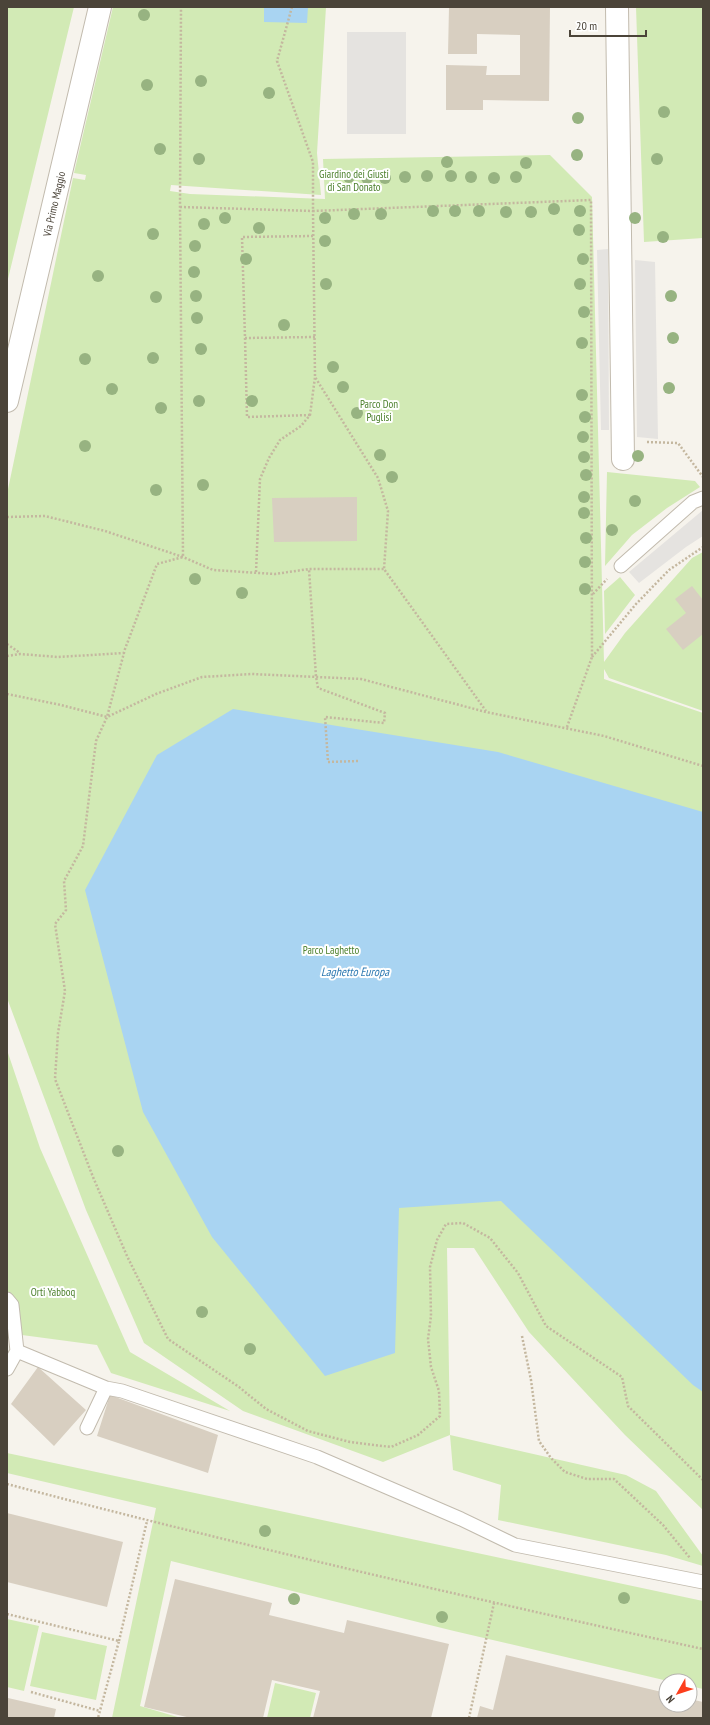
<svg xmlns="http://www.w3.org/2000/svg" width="710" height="1725" font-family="'PT Sans Narrow',sans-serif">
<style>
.green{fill:#d2eab5}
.parking{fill:#e5e3e0}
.water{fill:#a9d4f2}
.building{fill:#d8cfc1}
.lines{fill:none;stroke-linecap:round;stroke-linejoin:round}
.lane-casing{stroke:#c2bbae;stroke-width:15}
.street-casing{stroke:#c2bbae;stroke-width:24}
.path{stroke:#c4b79f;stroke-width:2.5;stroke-dasharray:2 2;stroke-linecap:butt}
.lane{stroke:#fff;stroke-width:13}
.street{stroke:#fff;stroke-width:22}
.tree{fill:#97b381}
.labels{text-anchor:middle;stroke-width:4;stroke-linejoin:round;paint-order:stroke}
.park-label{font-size:11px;fill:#4a7f2a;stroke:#fff}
.street-label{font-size:11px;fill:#4b4439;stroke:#fff}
.water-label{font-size:12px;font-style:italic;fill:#2e7ab2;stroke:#fff}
</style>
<rect width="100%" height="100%" fill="#f6f3ec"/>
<path class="green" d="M7,7H74L7,283Z
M113,7H326L317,153L321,195L171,185L170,191L190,194L325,199L323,159L550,155L592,197L604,662L625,633L692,558L703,552V711L609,678L604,669V679L703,713V1510L625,1435L529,1332L474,1248H447L450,1435L626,1475L656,1491L703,1556V1566L666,1555L498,1520L501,1485L453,1470L450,1435L383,1462L243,1411L144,1343L86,1210L7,998V494L73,178L85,180L86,175L74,173Z
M636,7H703V238L644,242Z
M607,472L695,481L700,487L667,508L632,535L605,566Z
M620,577L635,595L605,634L604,591Z
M7,1050L40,1148L130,1352L230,1411L111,1373L97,1345L7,1333Z
M7,1453L703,1601V1689L690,1686V1681H668L454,1631L171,1561L140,1706L181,1718H112L156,1508L7,1473Z
M7,1619L39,1626L24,1691L7,1687Z
M42,1632L107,1646L96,1700L30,1686Z
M275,1683L316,1693L310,1718H267Z"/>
<path class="parking" d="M347,32H406V134H347Z
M608,249L609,430H601L597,250Z
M635,260L655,262L658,439L637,437Z
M703,510V536L686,547L639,583L629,572Z"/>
<path class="water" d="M264,7H308L307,23L264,22Z
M233,709L498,752L703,812V1392L693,1385L501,1201L399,1208L395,1353L325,1376L212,1237L143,1112L85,890L157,755Z"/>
<path class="building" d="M449,7H550L549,101L483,100V110H446V65L487,66L486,75H520V35L477,34V54H448Z
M357,497V541L274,542L272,498Z
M692,586L703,600V634L683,650L666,629L686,613L675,599Z
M38,1367L86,1410L54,1446L11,1404Z
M110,1395L218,1435L208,1473L97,1436Z
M7,1513L123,1542L107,1607L7,1582Z
M175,1579L272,1603L269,1615L344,1633L347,1620L449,1644L431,1718H313L320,1691L272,1680L263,1718H191L144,1707Z
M506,1655L666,1693V1705H690V1699L703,1702V1718H477L480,1706L493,1710Z
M8,1698L56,1709L54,1718H7Z"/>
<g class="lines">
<defs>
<path id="lane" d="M621,566L693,502L703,498
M7,1299L12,1305L17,1351
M7,1369L17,1351L106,1388
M87,1428L106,1388L122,1391L317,1457L461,1519L515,1545L703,1582"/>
<path id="street" d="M617,7L623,459
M7,401L100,7"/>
</defs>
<use href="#lane" class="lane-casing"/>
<use href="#street" class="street-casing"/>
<path class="path" d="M292,7L277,61L313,162V211L591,200L592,657L567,727
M180,207L313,211L315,377L378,478L388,511L384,569L486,711
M313,236L242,237L245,338L315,337
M245,338L247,417L310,415
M647,442L678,443L703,477
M7,517L45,516L105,531L183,557L213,570L275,574L309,569
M256,572L260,479L269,458L280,440L301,426L310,415L315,377
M593,594L607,579
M7,644L20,653
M7,656L20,654L58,657L124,653
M592,657L636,604L669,570L703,547
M7,694L61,705L107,717L125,649L157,564L183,557L180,207L181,7
M358,761L328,762L325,717L384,723L385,713L318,688L316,677L309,569H384
M703,766L604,736L486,712L361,679L252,674L202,677L156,694L107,717L96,741L83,846L64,881L66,910L55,924L65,991L58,1033L55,1079L93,1177L127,1256L168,1339L239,1387L266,1409L308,1431L350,1442L391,1447L418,1435L440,1416L439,1391L431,1367L428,1339L431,1316L430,1267L437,1240L446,1224L463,1223L490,1238L518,1273L546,1326L622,1377L628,1406L703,1480
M522,1336L531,1380L539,1441L551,1458L565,1472L587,1479H614L663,1525L690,1558
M7,1484C238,1545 470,1598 703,1649
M7,1614L119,1641L98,1718
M119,1641L147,1521
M31,1692L100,1711
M469,1718L494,1603"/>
<use href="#lane" class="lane"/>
<use href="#street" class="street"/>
</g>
<g class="tree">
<circle cx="144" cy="15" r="6"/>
<circle cx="201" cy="81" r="6"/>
<circle cx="147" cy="85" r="6"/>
<circle cx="269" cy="93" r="6"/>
<circle cx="664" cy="112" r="6"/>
<circle cx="578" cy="118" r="6"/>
<circle cx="160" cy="149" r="6"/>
<circle cx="577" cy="155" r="6"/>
<circle cx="199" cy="159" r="6"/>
<circle cx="657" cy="159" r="6"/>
<circle cx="447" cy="162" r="6"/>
<circle cx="526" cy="163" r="6"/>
<circle cx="427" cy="176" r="6"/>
<circle cx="451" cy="176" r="6"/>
<circle cx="349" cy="177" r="6"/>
<circle cx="405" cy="177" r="6"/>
<circle cx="471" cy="177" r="6"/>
<circle cx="516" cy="177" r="6"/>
<circle cx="367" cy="178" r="6"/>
<circle cx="385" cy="178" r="6"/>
<circle cx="494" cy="178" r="6"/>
<circle cx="554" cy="209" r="6"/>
<circle cx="433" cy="211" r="6"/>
<circle cx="455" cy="211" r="6"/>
<circle cx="479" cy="211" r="6"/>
<circle cx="580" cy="211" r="6"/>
<circle cx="506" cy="212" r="6"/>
<circle cx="531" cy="212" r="6"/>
<circle cx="354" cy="214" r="6"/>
<circle cx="381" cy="214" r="6"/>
<circle cx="225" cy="218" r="6"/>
<circle cx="325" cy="218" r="6"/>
<circle cx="635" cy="218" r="6"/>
<circle cx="204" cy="224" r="6"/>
<circle cx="259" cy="228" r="6"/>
<circle cx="579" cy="230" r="6"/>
<circle cx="153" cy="234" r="6"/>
<circle cx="663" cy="237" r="6"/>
<circle cx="325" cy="241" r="6"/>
<circle cx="195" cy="246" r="6"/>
<circle cx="246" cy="259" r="6"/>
<circle cx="583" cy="259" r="6"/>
<circle cx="194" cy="272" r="6"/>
<circle cx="98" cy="276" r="6"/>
<circle cx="326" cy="284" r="6"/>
<circle cx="580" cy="284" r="6"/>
<circle cx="196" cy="296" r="6"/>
<circle cx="671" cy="296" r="6"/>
<circle cx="156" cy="297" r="6"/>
<circle cx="584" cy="312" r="6"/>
<circle cx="197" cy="318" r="6"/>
<circle cx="284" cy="325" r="6"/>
<circle cx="673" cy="338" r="6"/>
<circle cx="582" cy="343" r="6"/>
<circle cx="201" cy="349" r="6"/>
<circle cx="153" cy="358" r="6"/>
<circle cx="85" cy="359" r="6"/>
<circle cx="333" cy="367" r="6"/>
<circle cx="343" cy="387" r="6"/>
<circle cx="669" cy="388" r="6"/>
<circle cx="112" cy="389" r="6"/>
<circle cx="582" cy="395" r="6"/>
<circle cx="199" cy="401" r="6"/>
<circle cx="252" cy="401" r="6"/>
<circle cx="161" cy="408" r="6"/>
<circle cx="357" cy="413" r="6"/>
<circle cx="585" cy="417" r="6"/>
<circle cx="583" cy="437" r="6"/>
<circle cx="85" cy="446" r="6"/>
<circle cx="380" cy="455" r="6"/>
<circle cx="638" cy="456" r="6"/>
<circle cx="584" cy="457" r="6"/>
<circle cx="586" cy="475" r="6"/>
<circle cx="392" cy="477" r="6"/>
<circle cx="203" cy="485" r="6"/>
<circle cx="156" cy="490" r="6"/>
<circle cx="584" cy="497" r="6"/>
<circle cx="635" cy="501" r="6"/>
<circle cx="584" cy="513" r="6"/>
<circle cx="612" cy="530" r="6"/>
<circle cx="586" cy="538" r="6"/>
<circle cx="585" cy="562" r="6"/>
<circle cx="195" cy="579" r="6"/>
<circle cx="585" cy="589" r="6"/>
<circle cx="242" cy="593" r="6"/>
<circle cx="118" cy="1151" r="6"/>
<circle cx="202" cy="1312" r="6"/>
<circle cx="250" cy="1349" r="6"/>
<circle cx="265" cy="1531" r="6"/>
<circle cx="624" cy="1598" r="6"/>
<circle cx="294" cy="1599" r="6"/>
<circle cx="442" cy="1617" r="6"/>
</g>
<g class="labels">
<g class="park-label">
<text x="354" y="178">Giardino dei Giusti<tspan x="354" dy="13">di San Donato</tspan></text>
<text x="379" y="408">Parco Don<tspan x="379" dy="13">Puglisi</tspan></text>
<text x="331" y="954">Parco Laghetto</text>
<text x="53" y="1296">Orti Yabboq</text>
</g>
<g class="street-label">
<text transform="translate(54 204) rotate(-77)" y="4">Via Primo Maggio</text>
</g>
<g class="water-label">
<text x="355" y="976">Laghetto Europa</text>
</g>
</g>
<rect width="710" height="1725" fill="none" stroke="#4b4439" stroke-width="16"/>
<g transform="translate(678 1693) rotate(231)"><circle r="19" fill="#ffffff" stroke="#b7b4b0"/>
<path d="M0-3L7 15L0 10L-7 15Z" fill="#fc3f1d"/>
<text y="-6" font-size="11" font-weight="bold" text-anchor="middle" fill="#4b4439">N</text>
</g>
<path d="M570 30v6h76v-6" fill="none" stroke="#4b4439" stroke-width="2"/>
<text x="576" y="30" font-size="12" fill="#4b4439" stroke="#ffffff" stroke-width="3" paint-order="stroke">20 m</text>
</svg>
